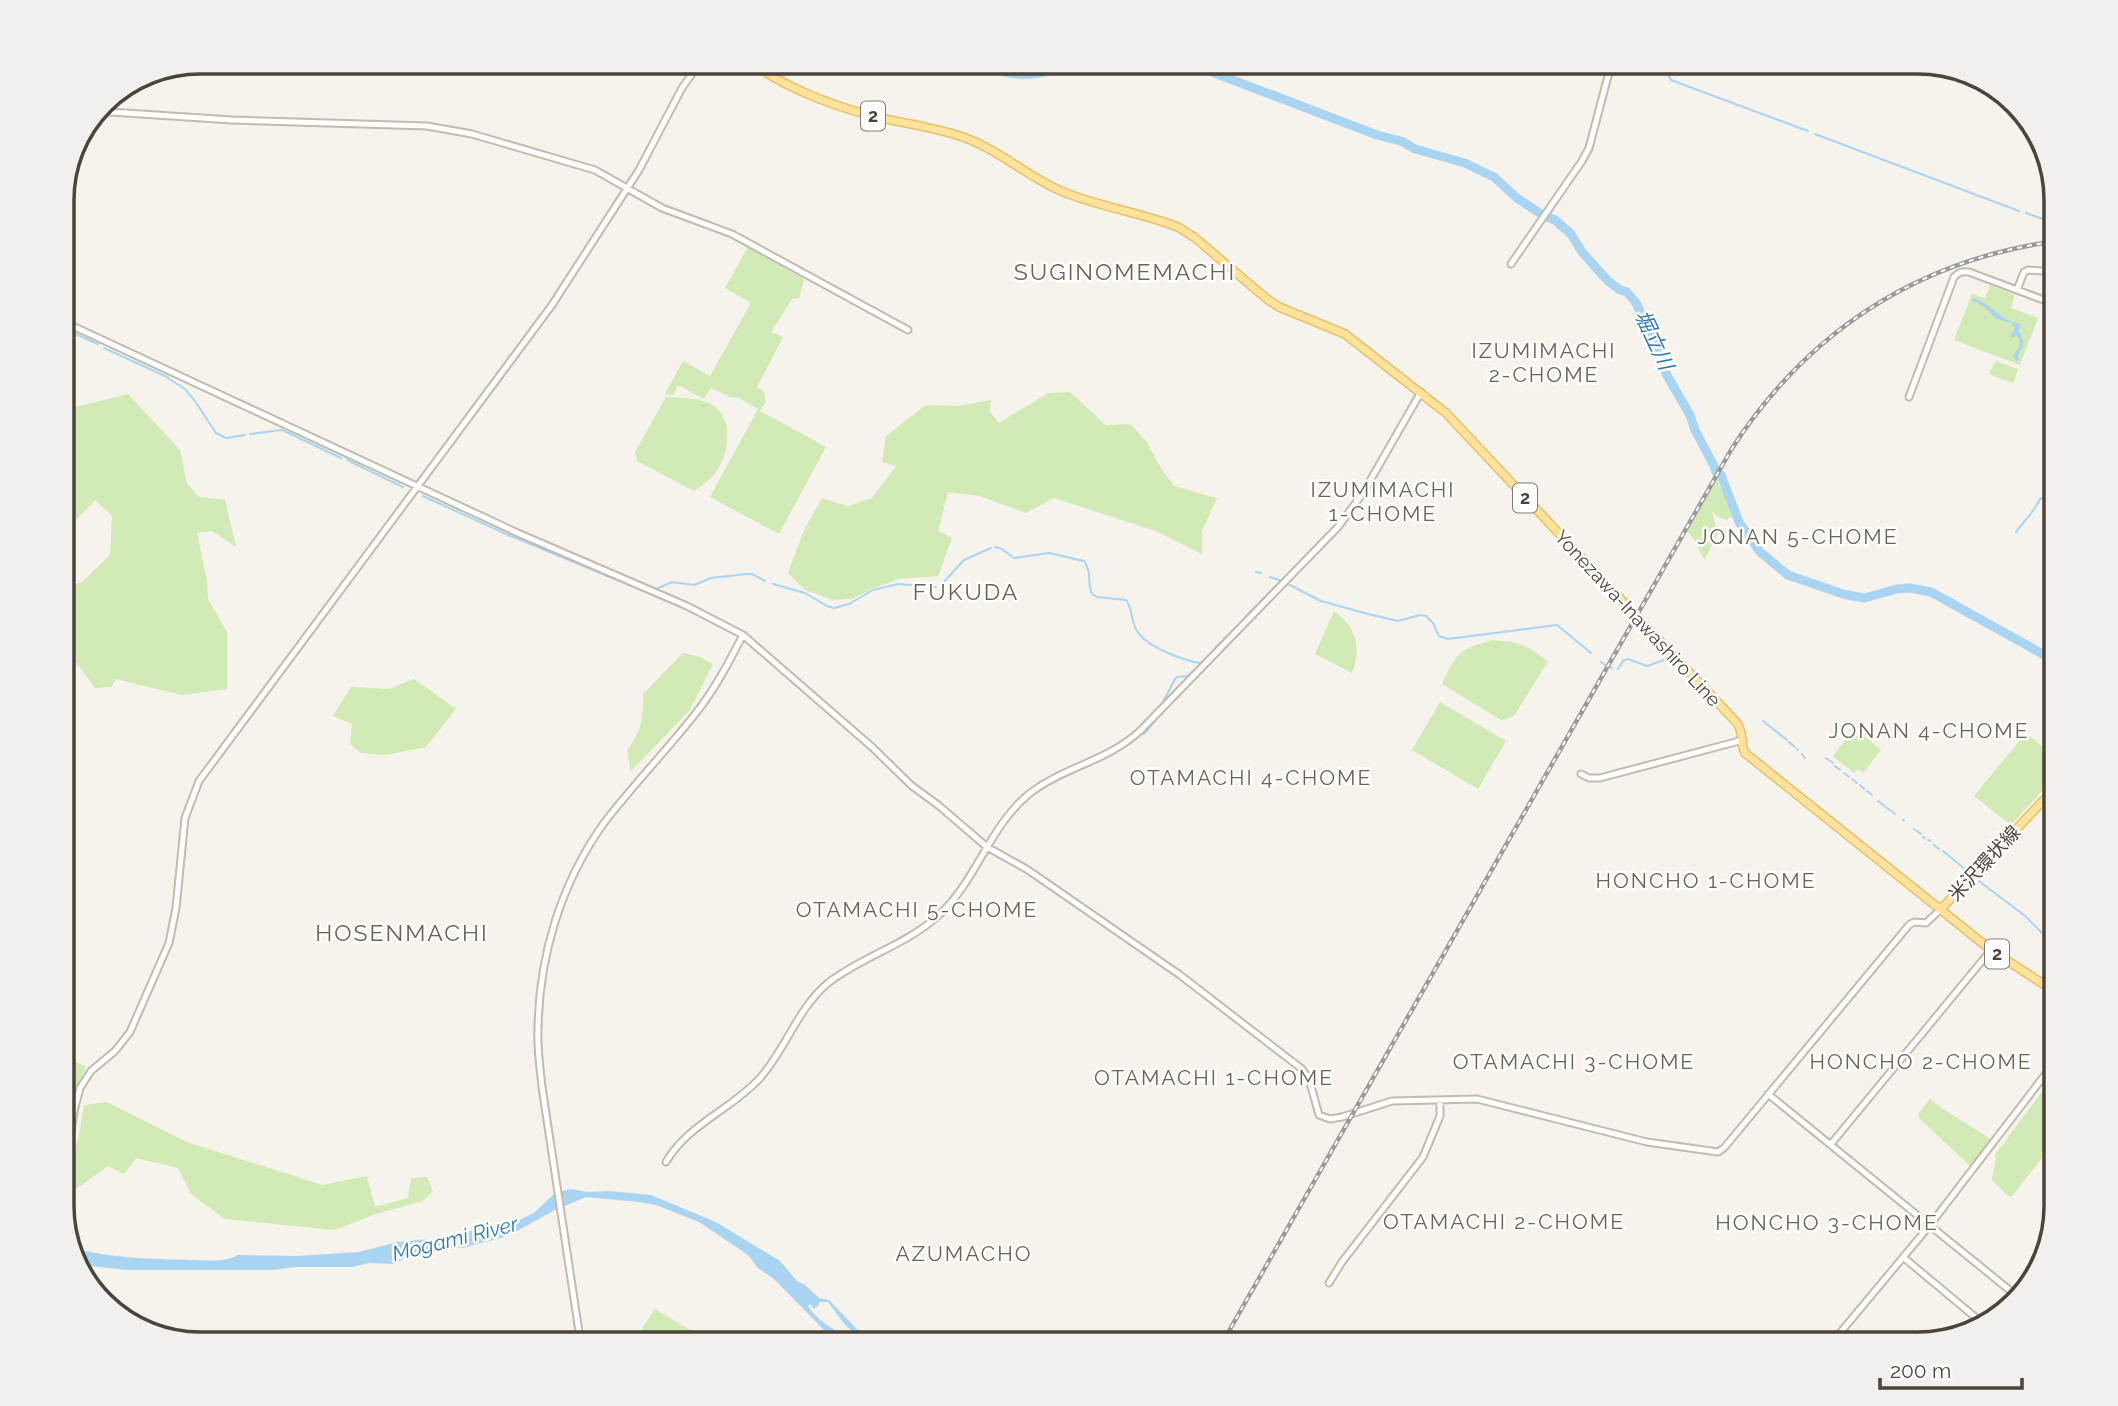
<svg xmlns="http://www.w3.org/2000/svg" width="2118" height="1406" font-family="Raleway,'Noto Sans JP',sans-serif">
<style>
.green{fill:#d2eab5}
.water{fill:#a9d4f2;fill-rule:evenodd}
.lines{fill:none;stroke-linecap:round;stroke-linejoin:round}
.stream{stroke:#a9d4f2;stroke-width:2}
.river{stroke:#a9d4f2;stroke-width:9}
.minor-casing{stroke:#c2bbae;stroke-width:9}
.major-casing{stroke:#e6c16a;stroke-width:10}
.minor{stroke:#fff;stroke-width:5}
.major{stroke:#ffe39c;stroke-width:7}
.rail-casing{stroke:#9a9a9a;stroke-width:4.5}
.rail{stroke:#fff;stroke-width:2;stroke-dasharray:5;stroke-linecap:butt}
.labels{text-anchor:middle;stroke-width:5;stroke-linejoin:round;paint-order:stroke}
.shield{fill:#fff;stroke:#817c74;stroke-width:2}
.shield-label{font-size:18px;font-weight:bold;fill:#4b4439}
.street-label{font-size:19px;fill:#4b4439;stroke:#fff}
.water-label{font-size:21px;font-style:italic;fill:#2e7ab2;stroke:#fff}
.neighbourhood-label{font-size:21px;letter-spacing:2px;fill:#6e6250;stroke:#fff}
.quarter-label{font-size:23px;letter-spacing:2px;fill:#6e6250;stroke:#fff}
.rim{fill:none;stroke:#4b4439;stroke-width:3.5}
</style>
<rect width="100%" height="100%" fill="#f6f3ec"/>
<path class="green" d="M748,247L804,279L799,298L792,299L771,332L783,337L757,387L764,392L766,402L760,411L826,447L779,534L710,497L758,409L739,398L730,397L711,388L704,399L678,385L673,395L665,394L683,361L710,376L751,303L725,288Z
M1990,285L2015,295L2011,308L2038,318L2020,365L1954,340L1972,294L1985,298Z
M1996,361L2018,369L2013,383L1989,374Z
M1070,392L1106,425L1130,424L1146,441L1161,468L1174,486L1217,498L1202,531V554L1156,531L1054,498L1026,513L980,496L948,492L938,531L952,538L938,576L899,579L874,588L852,599L834,600L805,590L788,573L804,530L822,498L848,506L872,498L896,466L882,462L886,436L926,405L957,406L991,400L990,412L999,423L1048,393Z
M128,394L180,450L187,483L199,497L225,500L236,547L212,531L197,533L207,581L208,599L227,632V689L182,695L116,679L111,687L95,688L62,643V588L82,582L110,555L112,516L95,500L74,522L64,513L62,499L67,489L62,484V422L71,408Z
M666,397C682,398 701,397 715,407C736,422 727,461 712,477C706,483 700,487 694,491L637,461L635,452Z
M1717,477C1719,491 1733,503 1732,517L1727,520L1722,519L1712,512L1718,534L1704,560L1696,542L1687,531Z
M1334,611C1356,626 1362,649 1352,673L1315,654Z
M1493,640C1519,642 1527,645 1548,661L1514,716L1501,720L1442,684C1457,652 1459,649 1493,640Z
M683,653L700,657L713,664L690,710L631,771L627,750C641,734 644,715 643,694Z
M414,679L456,709L426,747L385,755L361,753L350,744L352,724L333,716L351,687L389,689Z
M1440,702L1506,741L1478,789L1412,750Z
M1854,728L1881,750L1863,773L1858,769L1854,773L1833,756Z
M2026,733L2057,758V775L2011,825L1974,796Z
M74,1061L86,1067L77,1085L62,1153V1078L71,1075Z
M2050,1081L2057,1086V1139L2012,1196H2008L1992,1180L1996,1158L1994,1156Z
M1930,1099L1940,1107L1992,1140L1972,1168L1919,1118L1918,1114Z
M107,1102L187,1142L322,1185L367,1176L375,1207L408,1198L411,1178L427,1177L433,1192L423,1201L379,1213L334,1230L225,1219L191,1194L178,1168L136,1158L124,1174L108,1166L62,1199V1187L78,1140L84,1105Z
M655,1309L692,1331L679,1345H649L637,1336Z"/>
<path class="water" d="M1972,298C1990,302 1999,321 2021,324L2018,331C2025,340 2024,346 2018,355L2019,359L2016,361L2013,355L2020,346L2019,338L2016,335L2013,338L2011,336L2015,327L2011,323L1995,318L1985,307L1972,300Z
M570,1189L588,1192L609,1191L651,1195L716,1222L780,1261L797,1281L805,1285L819,1298L829,1300L872,1345H859L840,1340L824,1330L774,1279L758,1268L748,1255L699,1222L656,1205L639,1202L586,1197L555,1210L508,1236L462,1248L443,1247L417,1253L393,1264L369,1263L352,1267H295L273,1270H127L90,1266L75,1261L71,1248C113,1258 148,1259 190,1260C206,1260 224,1263 238,1255L296,1256L359,1252L397,1242L439,1238L520,1220L535,1212L555,1193ZM819,1302H828L846,1326L861,1339C842,1337 818,1322 808,1306L810,1304L814,1309L819,1305Z"/>
<g class="lines">
<path class="stream" d="M1661,61L1671,80L1808,131
M1815,134L2019,211
M2026,213L2057,224
M62,328L98,344
M104,348L167,377L169,379
M171,380L185,389L195,401L216,433L226,438L245,435
M250,434L282,430L341,458
M347,460L403,487
M423,496L506,534L651,594
M2016,532C2025,520 2034,512 2040,499L2051,495L2057,488
M995,547L1002,549L1014,558L1049,553L1084,561C1092,571 1087,583 1092,594L1097,597L1126,600C1133,609 1131,622 1137,631C1147,647 1184,661 1201,663
M1256,572L1261,573
M1270,577L1282,581
M773,584L805,593L827,606L834,608L849,604L873,590L898,584L936,587
M942,584L964,560L991,548
M1288,584L1321,601L1368,614L1398,621L1420,615L1426,616L1433,623L1439,636L1448,639L1557,625L1591,653
M658,588L672,582L694,585L711,578L747,574H752L765,581
M1246,616L1278,584
M1215,648L1239,624
M1601,662L1605,665
M1199,665L1213,651
M1610,667L1612,668
M1618,669L1623,661L1628,659L1647,666L1670,658
M1163,702L1175,679L1177,677L1188,676L1193,671
M1763,721L1787,740
M1144,734L1155,721
M1789,742L1795,747
M1797,749L1798,750
M1802,754L1805,758
M1826,758L1833,763
M1835,766L1840,770
M1844,773L1849,777
M1852,779L1857,783
M1860,785L1864,789
M1867,791L1872,795
M1878,801L1895,814
M1903,820L1904,821
M1914,829L1921,834
M1923,837L1925,838
M1928,840L1930,841
M1934,845L1939,849
M1943,851L1966,870
M1979,881L2025,916L2049,940L2047,950
M2050,953L2057,956"/>
<path class="river" d="M978,61C1016,84 1044,73 1083,61
M1183,61L1377,135L1401,141L1415,149L1465,163L1477,169L1494,177L1517,198L1541,214L1555,220L1571,234L1582,252L1608,281L1620,290L1627,292L1636,303L1662,358L1661,362L1668,377L1690,415L1695,430L1714,466L1716,472L1721,475L1739,522L1760,552L1788,575L1843,594L1864,598L1897,589L1910,588L1931,592L2057,662"/>
<defs>
<path id="minor" d="M95,111L232,120L427,126L472,134L595,170L662,208L732,234L908,330
M1511,264L1582,161L1589,148L1612,61
M2017,290L2024,272L2028,270L2057,272
M62,321L520,534L687,606L743,635L872,747L912,786L938,805L987,847L1028,870L1180,975L1302,1069L1309,1079L1319,1115L1330,1119L1342,1117L1392,1101L1477,1099L1647,1142L1718,1152L1724,1148L1909,925L1914,922L1926,923L1941,909
M1909,397L1954,277C1959,272 1962,271 1969,272L2057,305
M1581,774L1589,778H1600L1743,740
M1768,1094L2018,1297
M1831,1144L1991,950
M666,1162C688,1124 731,1110 760,1078C786,1049 797,1009 828,983C864,955 913,943 945,909C978,875 991,825 1029,794C1063,767 1106,762 1140,731L1338,527L1363,493L1421,392
M62,1168L69,1147L74,1111L80,1088L91,1071L115,1051L130,1032L169,943L176,908L185,818L199,781L552,305L639,170L682,88L701,61
M1903,1257L1987,1327
M1329,1283L1342,1262L1423,1157L1440,1116V1100
M581,1345L542,1087C540,1068 537,1048 538,1029C539,956 561,883 604,823C633,785 667,750 696,713C715,689 729,662 743,635
M1830,1345L1930,1225L2057,1059"/>
<path id="major" d="M750,61C779,85 829,104 865,114C897,123 932,126 963,137C999,150 1027,176 1061,191C1099,207 1140,212 1178,227L1194,237L1267,299L1279,307L1345,334L1446,413L1737,723C1744,733 1740,743 1745,753L1991,950L2057,993
M1941,909L2057,786"/>
</defs>
<use href="#minor" class="minor-casing"/>
<use href="#major" class="major-casing"/>
<use href="#minor" class="minor"/>
<use href="#major" class="major"/>
<defs>
<path id="rail" d="M1221,1345L1731,450C1807,332 1917,260 2057,241"/>
</defs>
<use href="#rail" class="rail-casing"/>
<use href="#rail" class="rail"/>
</g>
<g class="labels">
<g class="shield">
<rect x="861" y="101.5" width="24" height="29" rx="5"/>
<rect x="1513" y="483.5" width="24" height="29" rx="5"/>
<rect x="1985" y="939.5" width="24" height="29" rx="5"/>
</g>
<g class="shield-label">
<text x="873" y="122">2</text>
<text x="1525" y="504">2</text>
<text x="1997" y="960">2</text>
</g>
<g class="street-label">
<text transform="translate(1638 618) rotate(47)" y="7">Yonezawa-Inawashiro Line</text>
<text transform="translate(1984 863) rotate(-47)" y="7">米沢環状線</text>
</g>
<g class="water-label">
<text transform="translate(1654 340) rotate(65)" y="7">堀立川</text>
<text transform="translate(455 1239) rotate(-14)" y="7">Mogami River</text>
</g>
<g class="neighbourhood-label">
<text x="1544" y="358">IZUMIMACHI<tspan x="1544" dy="24">2-CHOME</tspan></text>
<text x="1383" y="497">IZUMIMACHI<tspan x="1383" dy="24">1-CHOME</tspan></text>
<text x="1798" y="544">JONAN 5-CHOME</text>
<text x="1929" y="738">JONAN 4-CHOME</text>
<text x="1251" y="785">OTAMACHI 4-CHOME</text>
<text x="1706" y="888">HONCHO 1-CHOME</text>
<text x="917" y="917">OTAMACHI 5-CHOME</text>
<text x="1574" y="1069">OTAMACHI 3-CHOME</text>
<text x="1921" y="1069">HONCHO 2-CHOME</text>
<text x="1214" y="1085">OTAMACHI 1-CHOME</text>
<text x="1504" y="1229">OTAMACHI 2-CHOME</text>
<text x="1827" y="1230">HONCHO 3-CHOME</text>
<text x="964" y="1261">AZUMACHO</text>
</g>
<g class="quarter-label">
<text x="1125" y="280">SUGINOMEMACHI</text>
<text x="966" y="600">FUKUDA</text>
<text x="402" y="941">HOSENMACHI</text>
</g>
</g>
<path d="M0 0H2118V1406H0ZM200 74H1918A126 126 0 0 1 2044 200V1206A126 126 0 0 1 1918 1332H200A126 126 0 0 1 74 1206V200A126 126 0 0 1 200 74Z" fill="#f1f0ef" fill-rule="evenodd"/>
<path class="rim" d="M200 74H1918A126 126 0 0 1 2044 200V1206A126 126 0 0 1 1918 1332H200A126 126 0 0 1 74 1206V200A126 126 0 0 1 200 74Z"/>
<path d="M1880 1378v10h142v-10" fill="none" stroke="#4b4439" stroke-width="3.5"/>
<text x="1890" y="1378" font-size="21" fill="#4b4439" stroke="#ffffff" stroke-width="5" paint-order="stroke">200 m</text>
</svg>
